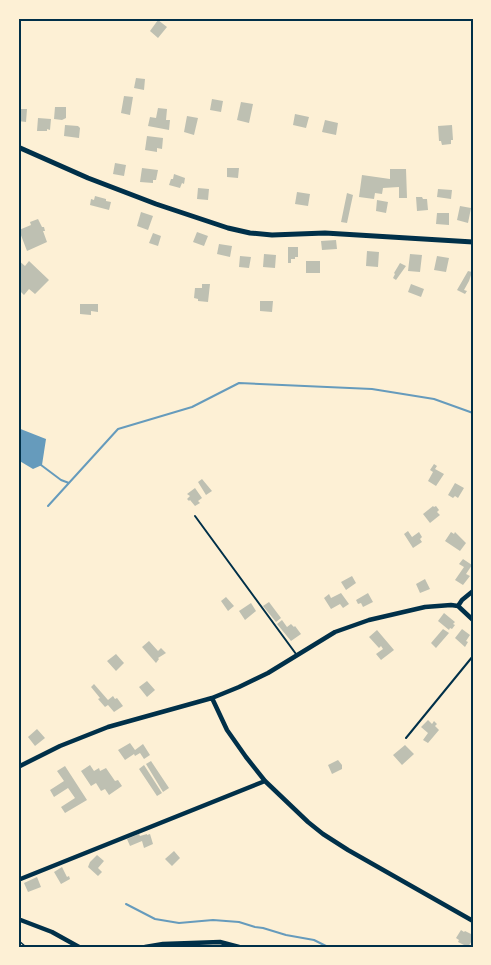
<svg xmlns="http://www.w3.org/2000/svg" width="491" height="965" font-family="Lato,sans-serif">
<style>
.water{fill:#669bbc}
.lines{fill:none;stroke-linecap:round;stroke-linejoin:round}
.stream{stroke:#669bbc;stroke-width:2}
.building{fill:#bec0b2}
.path{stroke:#003049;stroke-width:1.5}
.service{stroke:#003049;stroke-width:2}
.minor{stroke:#003049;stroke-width:4.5}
.tertiary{stroke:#003049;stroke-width:5}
.neatline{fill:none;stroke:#003049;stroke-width:2}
</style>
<rect width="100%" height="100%" fill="#fdf0d5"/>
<path class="water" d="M18,428L46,439L42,465L33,469L18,460Z"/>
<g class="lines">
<path class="stream" d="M41,465L61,480L69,483
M48,506L118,429L192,407L239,383L372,389L434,399L473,413
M126,904L155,919L179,923L213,920L239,922L255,927L263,928L286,935L314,940L326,946L336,947"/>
</g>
<path class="building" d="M158,20L167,27L158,38L150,31Z
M136,78L145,79L144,90L134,88Z
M124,96L133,97L130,115L121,113Z
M212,99L223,101L221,112L210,110Z
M241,102L253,104L249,123L237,120Z
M55,107H66V118L62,120L54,119Z
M158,108L167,109L166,120H170L169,130L148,126L150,117L156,118Z
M18,109H27L26,122L18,121Z
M295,114L309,117L306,128L293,125Z
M187,116L198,118L194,135L184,132Z
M38,118L51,119L50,130L47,129V131H37Z
M325,120L338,123L336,135L322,132Z
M65,125L78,126L80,128L79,138L64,136Z
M452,125L453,140H451V144L442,145L441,141H439L438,126Z
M147,136L163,138L162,149L157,148V152L145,150Z
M115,163L126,165L124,176L113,174Z
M142,168L158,170L156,180H153V183L140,182Z
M227,168H239L238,178L227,177Z
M390,169H406L407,198H399V187L383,188L382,194L375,193L374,199L359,197L362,175L390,179Z
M174,174L185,178L184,184L182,183L180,188L169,185L171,179H173Z
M198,188L209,189L208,200L197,199Z
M438,189L452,190L451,199L437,197Z
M297,192L310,194L308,206L295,204Z
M347,193L353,195L347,223L341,222Z
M95,196L106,199V201L111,202L109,210L90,205L91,199L94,200Z
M416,197H422L423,199H427L428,210L417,211Z
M377,200L388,202L386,213L376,211Z
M460,206L471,208L468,223L457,220Z
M141,212L153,216L148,230L137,226Z
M437,213H449V225L436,224Z
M38,219L42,227H44L45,231H43L47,242L27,251L19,230L31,225L30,222Z
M197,232L208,236L204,246L193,242Z
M153,233L161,236L158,246L149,243Z
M336,240L337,249L322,250L321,241Z
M219,244L232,246L230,257L217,254Z
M288,247H298V257H295V259H291V263H288Z
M367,251L379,252L378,267L366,266Z
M264,254L276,255L275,268L263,267Z
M410,254L422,255L420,272L408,271Z
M240,256L251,257L249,268L239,267Z
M437,256L449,258L446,272L434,270Z
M18,260L25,266L29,261L49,280L35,294L29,289L24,295L18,289V274L20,271L18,269Z
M306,261H320V273H306Z
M400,263L406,266L396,280L393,278L395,274L394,273Z
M468,271L472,272L469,281L464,290L467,291L465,294L457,290Z
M202,284H210L208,302L198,301V299L194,298L195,288H202Z
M411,284L424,289L421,297L408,292Z
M260,301H273L272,312L260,311Z
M80,304H98V312L91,311V315L80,314Z
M434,464L437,466L435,469L444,474L436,486L428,481L433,472L430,470Z
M202,479L212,491L206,495L198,482Z
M455,483L464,488L458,498L455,496L453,498L448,495Z
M195,488L202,498L198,501L200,503L195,506L190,500L189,501L187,499L190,496L187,494Z
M433,506L434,507L436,506L439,510L437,512L440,515L430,523L423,514Z
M408,531L412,537L419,532L422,537L420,539L422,542L413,548L404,534Z
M451,532L454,534L455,532L466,543L460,551L445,541Z
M463,559L472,565L466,574L470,576L463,585L455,580L464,567L459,564Z
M352,576L356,583L346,590L341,582Z
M425,579L430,589L420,593L416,584Z
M341,593L349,604L343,608L340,604L331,609L324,598L329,594L331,598Z
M368,593L373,602L363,607L361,603L358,604L356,600Z
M226,597L234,606L228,611L221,601Z
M269,602L281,618L276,622L263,606Z
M251,603L256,611L245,620L239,611Z
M444,613L455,622L453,624L455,625L452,629L450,628L449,630L438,621Z
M282,620L287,627L291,624L294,627L295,626L301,634L291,641L277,624Z
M443,629L449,633L436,648L431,643Z
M462,629L470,635L466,641L468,642L465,647L455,638Z
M377,630L394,650L381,660L376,654L383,649L381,646L379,648L369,637Z
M149,641L158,651L161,648L166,653L158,658L159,659L156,663L142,647Z
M116,654L124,663L116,671L107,661Z
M147,681L155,690L147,697L139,687Z
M94,684L108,700L113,696L115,699L117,698L123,706L114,712L108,705L105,707L98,699L100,698L91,687Z
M428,720L432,724L434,721L437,724L435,726L439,730L428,743L423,740L428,733L421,727Z
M37,729L45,738L35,746L28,737Z
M130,743L135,750L143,744L150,755L144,759L140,753L135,756L134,754L125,760L118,750Z
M405,745L414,754L402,765L393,755Z
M338,760L342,765V769L332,774L328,765Z
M151,761L169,788L163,792L146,764Z
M90,765L94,771L99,768L100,771L106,768L115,781L118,780L122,786L109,795L105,789L101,791L96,783L91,786L81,771Z
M144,765L162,793L157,796L139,769Z
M65,766L87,800L65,813L61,807L75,798L68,788L54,797L50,790L64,781L57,771Z
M139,834L140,836L147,834V835L150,834L153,844L144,848L142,841L130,846L127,839Z
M174,851L180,858L172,866L165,859Z
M97,855L104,861L98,868L102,872L98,876L88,867L90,862Z
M62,867L67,877L69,876L70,879L61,884L54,872Z
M37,877L41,887L28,892L24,883Z
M461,930L464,932L465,931L473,935V939L468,947L458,942L459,940L456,938Z"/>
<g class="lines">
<path class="path" d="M18,940L26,947"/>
<path class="service" d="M195,516L296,654
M406,738L473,656"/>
<path class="minor" d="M458,606L462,600L473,591
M458,606L473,620
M212,698L227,730L246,757L265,781L308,822L323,834L348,850L473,921
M18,767L60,746L108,727L212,698L239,687L268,673L335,632L369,620L425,607L451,605L458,606
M18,880L265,781
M18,919L52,932L79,947
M145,947L163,944L220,942L239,947"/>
<path class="tertiary" d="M18,147L88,178L156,204L228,228L250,233L272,235L325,233L473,242"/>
</g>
<rect width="491" height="965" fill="none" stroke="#fdf0d5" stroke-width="39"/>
<rect x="20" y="20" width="452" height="926" class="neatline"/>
</svg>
